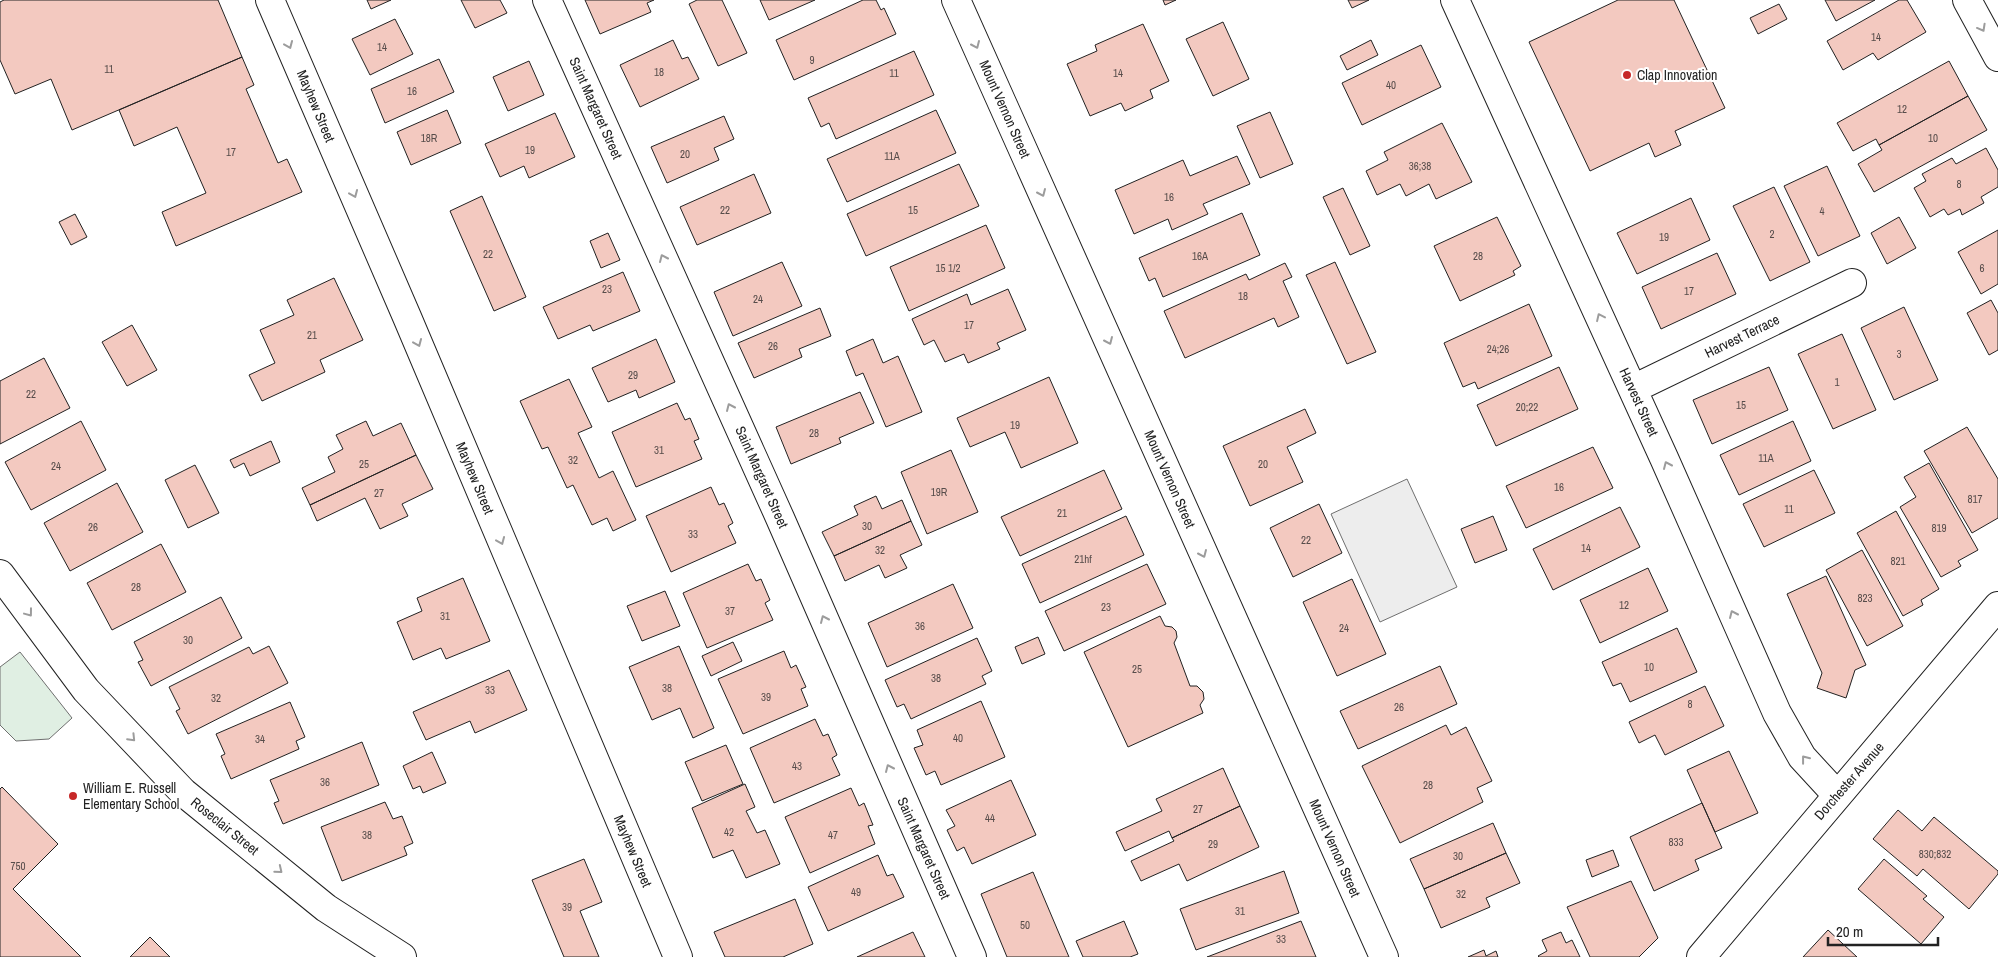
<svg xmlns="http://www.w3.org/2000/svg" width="1998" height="957" font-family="'Archivo Narrow',sans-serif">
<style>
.green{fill:#e0efe3;stroke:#6f6f6f}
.parking{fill:#ededed;stroke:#6f6f6f}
.building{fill:#f3c9c0;stroke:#222}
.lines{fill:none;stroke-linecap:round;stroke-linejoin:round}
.minor-casing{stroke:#222;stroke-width:30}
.major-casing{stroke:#222;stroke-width:30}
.minor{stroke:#fff;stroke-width:28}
.major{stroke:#fff;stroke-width:28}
.oneway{stroke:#9c9c9c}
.poi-dot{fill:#c62828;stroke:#fff;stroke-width:2}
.labels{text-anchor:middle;stroke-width:4;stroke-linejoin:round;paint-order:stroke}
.number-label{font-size:11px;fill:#564c4a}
.poi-label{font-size:14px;fill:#222;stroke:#fff;text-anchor:start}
.street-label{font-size:14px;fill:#222;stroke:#fff}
</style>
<rect width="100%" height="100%" fill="#fff"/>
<path class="green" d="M20,652L72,718L49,739L16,741L0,725V667Z"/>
<path class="parking" d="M1407,479L1457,587L1380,622L1331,514Z"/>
<path class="building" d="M4,0H218L242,57L72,130L51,79L15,94L0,60V2Z
M367,0H391L371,9Z
M461,0H500L507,13L475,28Z
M585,0H654L647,3L651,12L600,34Z
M697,0H722L747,53L718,66L689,4Z
M760,0H815L769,20Z
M863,0H876L881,10L884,8L896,34L794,80L776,40Z
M1163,0H1176L1165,5Z
M1348,0H1369L1352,8Z
M1618,0H1674L1725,108L1675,131L1681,145L1655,157L1649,143L1590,171L1529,42Z
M1825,0H1875L1836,21Z
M1899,0H1907L1926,32L1878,60L1873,53L1843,70L1827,41Z
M1779,4L1787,19L1758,34L1750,18Z
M395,19L413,54L370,75L352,39Z
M1223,22L1249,79L1213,96L1186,39Z
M1143,24L1169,81L1150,90L1153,98L1125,111L1121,103L1090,116L1067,64L1097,51L1095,45Z
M673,40L682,59L688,57L699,79L640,107L620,65Z
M1371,40L1378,55L1347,70L1340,56Z
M1421,45L1441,87L1362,125L1342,83Z
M914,51L934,95L836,139L829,123L821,127L808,98Z
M242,57L254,85L246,89L278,163L287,159L302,192L176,246L162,212L206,193L177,127L134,146L119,110Z
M439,59L454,92L385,123L371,89Z
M529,61L544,95L508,111L493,77Z
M1949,61L1968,96L1879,145L1876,139L1853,151L1837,123Z
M1968,96L1987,130L1874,192L1858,164L1882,150L1879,145Z
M447,110L461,143L411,165L397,132Z
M936,110L956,153L847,202L827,159Z
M1270,112L1293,164L1260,178L1237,126Z
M555,113L575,157L529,178L524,166L500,177L485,144Z
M724,116L734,139L714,148L719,160L667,183L651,147Z
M1442,123L1472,182L1436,199L1429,184L1406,196L1400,184L1377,195L1366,171L1388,160L1384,152Z
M1986,148L1998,170V187L1981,197L1984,203L1962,215L1960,209L1948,215L1944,209L1930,217L1914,188L1926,181L1922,174L1952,158L1956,164Z
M1237,156L1250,184L1203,204L1208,214L1172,230L1168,219L1134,234L1115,190L1183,160L1190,176Z
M959,164L979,206L866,256L847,214Z
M1827,166L1860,236L1818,256L1784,186Z
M754,174L771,213L697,245L680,207Z
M1774,187L1810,262L1770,281L1733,206Z
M1343,188L1370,246L1350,255L1323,197Z
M482,196L526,297L494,311L450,211Z
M1691,198L1710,240L1637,274L1617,233Z
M1242,213L1260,255L1163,297L1155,278L1149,281L1139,258Z
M75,214L87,237L71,245L59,222Z
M1497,217L1521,266L1513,271L1515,275L1460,301L1434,246Z
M1899,217L1916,248L1887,264L1871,233Z
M986,225L1005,268L909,311L890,267Z
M1998,230V284L1981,294L1958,252Z
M608,233L620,260L601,268L590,241Z
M1717,253L1736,294L1661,329L1642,287Z
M782,262L802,306L733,336L714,292Z
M1335,262L1376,352L1347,364L1306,275Z
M1285,263L1292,277L1283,281L1299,317L1278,327L1274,318L1185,358L1164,311L1246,274L1249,280Z
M623,272L640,311L593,331L590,325L558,339L543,307Z
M334,278L363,340L320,360L325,372L262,401L249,375L275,363L260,330L294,315L287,300Z
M1008,289L1026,330L997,343L1000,349L968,363L964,354L945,362L934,340L924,345L912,319L967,294L971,305Z
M1991,300L1998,313V350L1989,355L1967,313Z
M1529,304L1552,356L1478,389L1475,382L1463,387L1444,343Z
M1904,307L1938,380L1894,400L1861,328Z
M820,308L831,336L799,349L802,357L754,378L738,343Z
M132,325L157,370L127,386L102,342Z
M1842,334L1876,410L1833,429L1798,354Z
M656,339L675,382L639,398L636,390L608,402L592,368Z
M873,339L883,363L898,356L922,412L886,427L863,373L856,376L846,351Z
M44,358L70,408L0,444V381Z
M1559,367L1578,409L1496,446L1477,405Z
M1769,367L1788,410L1712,444L1693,400Z
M1049,377L1078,443L1021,468L1005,432L970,447L957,418Z
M569,379L592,427L578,433L599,478L613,471L636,520L613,531L607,518L592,525L573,485L567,488L548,447L542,449L520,401Z
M860,392L874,423L839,438L841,443L791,464L776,427Z
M677,403L685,420L690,418L699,439L694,441L702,459L636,487L612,432Z
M1305,409L1316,433L1287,447L1303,482L1250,506L1223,446Z
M81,421L106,470L31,510L5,462Z
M366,421L373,436L401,423L416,455L310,505L302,488L335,472L328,457L343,449L336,435Z
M1793,421L1811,461L1739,495L1720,455Z
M1967,427L1998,479V518L1972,533L1924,451Z
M271,441L280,462L250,476L244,463L234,468L230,460Z
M1593,447L1613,488L1526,528L1506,486Z
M951,450L978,512L927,534L901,472Z
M416,455L433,489L402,504L408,516L380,529L365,498L317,521L310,505Z
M1929,463L1978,550L1958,561L1961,566L1941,577L1900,507L1916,497L1904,477Z
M195,465L219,513L188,528L165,480Z
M1104,470L1122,509L1020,556L1001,517Z
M1814,470L1835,513L1764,547L1743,504Z
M117,483L143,532L70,571L44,523Z
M711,487L719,505L724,503L733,523L728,526L736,543L671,572L646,516Z
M876,496L882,509L902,500L911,521L834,556L822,532L858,515L854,506Z
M1319,504L1342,553L1293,577L1270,528Z
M1620,507L1640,547L1553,590L1533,549Z
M1896,511L1939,589L1921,600L1923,605L1903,616L1857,533Z
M1126,516L1144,555L1040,603L1022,564Z
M1493,516L1507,550L1475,563L1461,529Z
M911,521L922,545L900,555L907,568L885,578L879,565L845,581L834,556Z
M161,544L186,592L112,630L87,583Z
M1862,550L1903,626L1867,646L1826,570Z
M748,564L756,581L761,579L770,600L765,603L773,620L707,648L683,593Z
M1147,564L1166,604L1064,651L1045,611Z
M1648,568L1668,611L1600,643L1580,600Z
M1826,576L1866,665L1855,670L1846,698L1817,688L1822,673L1787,594Z
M463,578L490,641L446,659L441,648L413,660L397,622L422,611L417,598Z
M1352,579L1386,654L1337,676L1303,602Z
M953,584L973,628L887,667L868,623Z
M665,591L680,626L642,641L627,606Z
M221,597L242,638L151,686L138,662L143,660L134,642Z
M1160,616L1165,626L1172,627L1176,631L1177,637L1174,643L1190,686H1197L1203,692L1204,699L1200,705L1203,713L1128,747L1084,652Z
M1677,628L1697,672L1630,702L1621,683L1613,686L1602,662Z
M1038,637L1045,654L1022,664L1015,647Z
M977,638L992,671L982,676L986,684L911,719L904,704L897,707L885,680Z
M733,642L742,661L711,676L702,656Z
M269,646L288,683L188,734L176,711L180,709L169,687L249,647L253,654Z
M679,646L714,728L693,738L680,708L652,720L629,667Z
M784,651L791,668L796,665L806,687L801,689L808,706L743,734L718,679Z
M1440,666L1457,704L1358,749L1340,711Z
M509,670L527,710L475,733L470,721L426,740L413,712Z
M1705,686L1724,726L1665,755L1655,735L1639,743L1629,722Z
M981,701L1005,757L941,785L935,771L926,775L914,748L923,745L917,730Z
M290,702L305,737L296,741L299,749L231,779L221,756L225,754L216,734Z
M815,719L823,736L828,734L837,755L832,758L840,775L774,803L750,748Z
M1446,725L1451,735L1466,727L1492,781L1477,788L1483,802L1400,843L1362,766Z
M362,742L379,785L283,824L274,803L279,801L270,780Z
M726,745L743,784L702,801L685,762Z
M1729,751L1758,813L1715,832L1687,770Z
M432,752L446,783L423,793L420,786L413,789L403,766Z
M1223,768L1240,806L1172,838L1169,831L1125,851L1116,832L1162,811L1156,799Z
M1011,780L1036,835L972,864L964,847L957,851L947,830L955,826L946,810Z
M745,784L755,807L746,811L757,833L765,830L780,864L746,878L733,850L713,858L692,808Z
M2,787L58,844L13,889L81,957H0V789Z
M851,788L859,806L864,803L873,825L868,826L875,844L810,873L785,817Z
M385,802L393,819L402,816L413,843L404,847L407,855L342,881L321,827Z
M1702,803L1722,848L1695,860L1699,870L1654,891L1630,837Z
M1240,806L1259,847L1187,881L1179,864L1141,881L1131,861L1174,841L1172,838Z
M1898,810L1922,831L1934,817L1998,871V874L1969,909L1923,869L1917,876L1873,839Z
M1493,823L1506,853L1424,889L1410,859Z
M1613,850L1619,866L1592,877L1586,860Z
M1506,853L1520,883L1486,898L1490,907L1441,928L1424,889Z
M878,855L887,876L893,874L904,897L828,931L808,887Z
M584,859L602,902L580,911L599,957H564L532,880Z
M1884,859L1927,896L1923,899L1944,917L1921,944L1858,889Z
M1284,871L1299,913L1196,950L1180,909Z
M1033,872L1069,957H1007L981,894Z
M1631,881L1658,938L1639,957H1590L1567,907Z
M795,899L813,944L783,957H725L714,932Z
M1124,921L1138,954L1130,957H1083L1076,941Z
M1301,921L1316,957H1207Z
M1828,930L1857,957H1803Z
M913,932L925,957H857Z
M1561,932L1566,943L1572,940L1580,957H1539L1538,956L1547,951L1542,940Z
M150,937L170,957H130Z
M1484,950L1486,956L1496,951L1498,957H1468Z"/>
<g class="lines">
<defs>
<path id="minor" d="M270,0L407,317L678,957
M547,0L780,518L972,957
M956,0L1384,957
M1455,0L1664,458L1777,713L1802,757L1837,795
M1967,0L1998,57
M1633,389L1852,283
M0,574L86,690L183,792L326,908L402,957"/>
<path id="major" d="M1701,957L1998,606"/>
</defs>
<use href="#minor" class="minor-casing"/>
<use href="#major" class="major-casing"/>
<use href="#minor" class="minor"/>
<use href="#major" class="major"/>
</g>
<defs><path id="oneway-chevron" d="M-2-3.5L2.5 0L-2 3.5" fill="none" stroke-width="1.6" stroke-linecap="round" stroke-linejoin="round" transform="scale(1.25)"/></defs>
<g class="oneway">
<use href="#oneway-chevron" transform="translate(1982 28) rotate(61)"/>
<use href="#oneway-chevron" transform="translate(289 45) rotate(67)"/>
<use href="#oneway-chevron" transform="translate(976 45) rotate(66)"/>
<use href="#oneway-chevron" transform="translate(1042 193) rotate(66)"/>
<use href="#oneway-chevron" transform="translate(354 194) rotate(67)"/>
<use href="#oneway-chevron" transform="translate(663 258) rotate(-114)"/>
<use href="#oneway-chevron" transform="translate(1600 317) rotate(-115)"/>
<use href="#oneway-chevron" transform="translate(1109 341) rotate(66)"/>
<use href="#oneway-chevron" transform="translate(418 343) rotate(67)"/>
<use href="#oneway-chevron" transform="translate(730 407) rotate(-114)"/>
<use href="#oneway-chevron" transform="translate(1667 465) rotate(-114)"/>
<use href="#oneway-chevron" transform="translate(501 541) rotate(67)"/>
<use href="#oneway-chevron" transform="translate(1203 554) rotate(66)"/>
<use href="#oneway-chevron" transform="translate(29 613) rotate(53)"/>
<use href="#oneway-chevron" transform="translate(1733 614) rotate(-114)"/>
<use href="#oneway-chevron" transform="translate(824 619) rotate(-114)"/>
<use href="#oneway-chevron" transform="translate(132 738) rotate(46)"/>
<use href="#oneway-chevron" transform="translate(1805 759) rotate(-128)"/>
<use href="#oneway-chevron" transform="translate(889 768) rotate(-114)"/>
<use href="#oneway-chevron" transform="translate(279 870) rotate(39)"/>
</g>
<g class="poi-dot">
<circle cx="1627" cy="75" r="5"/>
<circle cx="73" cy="796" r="5"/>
</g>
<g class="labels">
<g class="number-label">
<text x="1876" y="41">14</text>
<text x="382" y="51">14</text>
<text x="812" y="64">9</text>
<text x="109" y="73">11</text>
<text x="659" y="76">18</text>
<text x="894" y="77">11</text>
<text x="1118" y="77">14</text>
<text x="1391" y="89">40</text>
<text x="412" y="95">16</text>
<text x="1902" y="113">12</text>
<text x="429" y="142">18R</text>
<text x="1933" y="142">10</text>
<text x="530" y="154">19</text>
<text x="231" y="156">17</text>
<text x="685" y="158">20</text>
<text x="892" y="160">11A</text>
<text x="1420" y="170">36;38</text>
<text x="1959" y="188">8</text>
<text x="1169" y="201">16</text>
<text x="725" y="214">22</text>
<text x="913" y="214">15</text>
<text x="1822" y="215">4</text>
<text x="1772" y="238">2</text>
<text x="1664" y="241">19</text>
<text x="488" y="258">22</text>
<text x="1200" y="260">16A</text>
<text x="1478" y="260">28</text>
<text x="948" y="272">15 1/2</text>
<text x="1982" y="272">6</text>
<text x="607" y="293">23</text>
<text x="1689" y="295">17</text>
<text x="1243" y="300">18</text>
<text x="758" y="303">24</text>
<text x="969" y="329">17</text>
<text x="312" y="339">21</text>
<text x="773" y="350">26</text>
<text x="1498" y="353">24;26</text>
<text x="1899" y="358">3</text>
<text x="633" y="379">29</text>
<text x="1837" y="386">1</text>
<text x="31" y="398">22</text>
<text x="1741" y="409">15</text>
<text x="1527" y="411">20;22</text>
<text x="1015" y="429">19</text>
<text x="814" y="437">28</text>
<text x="659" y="454">31</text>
<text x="1766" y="462">11A</text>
<text x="573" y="464">32</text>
<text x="364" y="468">25</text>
<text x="1263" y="468">20</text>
<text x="56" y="470">24</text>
<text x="1559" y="491">16</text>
<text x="939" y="496">19R</text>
<text x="379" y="497">27</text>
<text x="1975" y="503">817</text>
<text x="1789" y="513">11</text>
<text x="1062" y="517">21</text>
<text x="867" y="530">30</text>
<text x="93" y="531">26</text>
<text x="1939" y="532">819</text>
<text x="693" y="538">33</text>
<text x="1306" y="544">22</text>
<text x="1586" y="552">14</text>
<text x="880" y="554">32</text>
<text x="1083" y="563">21hf</text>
<text x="1898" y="565">821</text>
<text x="136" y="591">28</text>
<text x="1865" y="602">823</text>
<text x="1624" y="609">12</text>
<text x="1106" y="611">23</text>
<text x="730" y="615">37</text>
<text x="445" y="620">31</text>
<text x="920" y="630">36</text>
<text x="1344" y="632">24</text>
<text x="188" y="644">30</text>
<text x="1649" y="671">10</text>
<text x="1137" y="673">25</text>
<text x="936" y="682">38</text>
<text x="667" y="692">38</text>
<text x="490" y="694">33</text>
<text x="766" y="701">39</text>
<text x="216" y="702">32</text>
<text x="1690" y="708">8</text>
<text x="1399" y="711">26</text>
<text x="958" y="742">40</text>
<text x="260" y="743">34</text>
<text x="797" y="770">43</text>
<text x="325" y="786">36</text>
<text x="1428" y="789">28</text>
<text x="1198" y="813">27</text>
<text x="990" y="822">44</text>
<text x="729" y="836">42</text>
<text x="367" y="839">38</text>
<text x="833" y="839">47</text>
<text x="1676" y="846">833</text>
<text x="1213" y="848">29</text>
<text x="1935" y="858">830;832</text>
<text x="1458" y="860">30</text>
<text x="18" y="870">750</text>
<text x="856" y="896">49</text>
<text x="1461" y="898">32</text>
<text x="567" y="911">39</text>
<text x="1240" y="915">31</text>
<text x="1025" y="929">50</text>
<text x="1281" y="943">33</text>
</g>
<g class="poi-label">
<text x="1637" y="80">Clap Innovation</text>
<text x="83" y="793">William E. Russell<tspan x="83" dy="16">Elementary School</tspan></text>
</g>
<g class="street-label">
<text transform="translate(316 106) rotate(67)" y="5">Mayhew Street</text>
<text transform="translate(596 108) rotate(66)" y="5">Saint Margaret Street</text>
<text transform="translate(1005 109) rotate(66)" y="5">Mount Vernon Street</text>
<text transform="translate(1742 336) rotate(-26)" y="5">Harvest Terrace</text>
<text transform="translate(1639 402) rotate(65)" y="5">Harvest Street</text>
<text transform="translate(762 477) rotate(66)" y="5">Saint Margaret Street</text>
<text transform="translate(475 478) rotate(67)" y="5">Mayhew Street</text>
<text transform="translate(1170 479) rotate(66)" y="5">Mount Vernon Street</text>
<text transform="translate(1849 781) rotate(-49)" y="5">Dorchester Avenue</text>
<text transform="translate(225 826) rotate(39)" y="5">Roseclair Street</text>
<text transform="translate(924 848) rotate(66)" y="5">Saint Margaret Street</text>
<text transform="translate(1335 848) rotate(66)" y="5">Mount Vernon Street</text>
<text transform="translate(633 851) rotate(67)" y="5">Mayhew Street</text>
</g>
</g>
<path d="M1828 937v8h110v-8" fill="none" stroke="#222222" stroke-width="2.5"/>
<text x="1836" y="937" font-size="15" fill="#222222" stroke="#ffffff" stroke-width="4" paint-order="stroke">20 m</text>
</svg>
